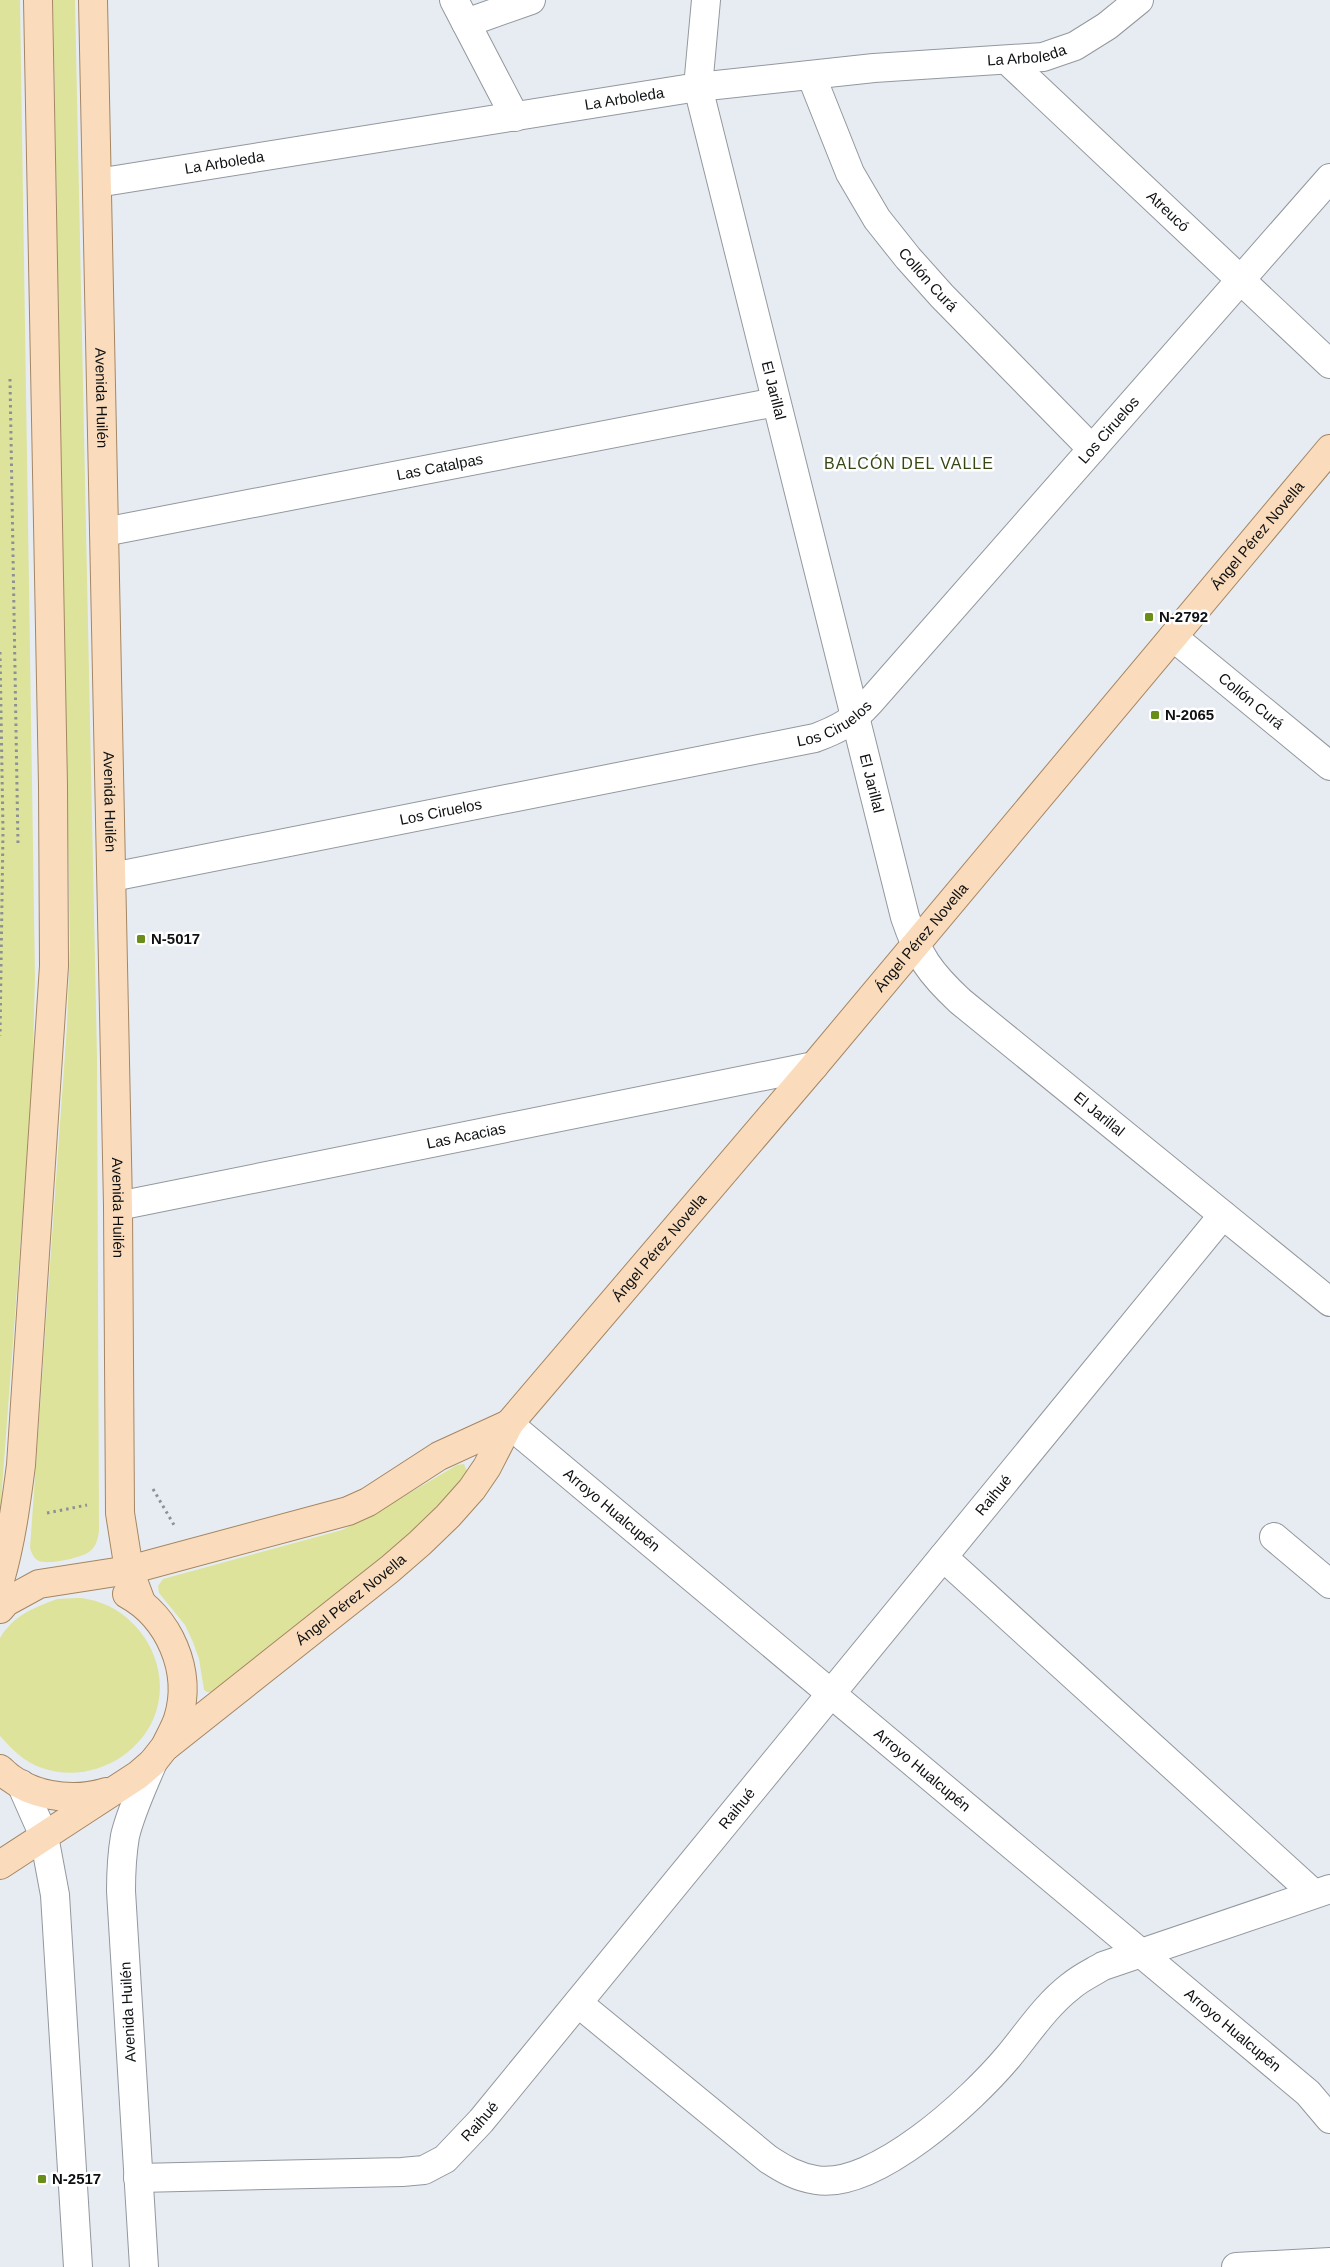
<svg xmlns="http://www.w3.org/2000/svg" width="1330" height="2267" font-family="Arial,sans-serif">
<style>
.green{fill:#dde39b}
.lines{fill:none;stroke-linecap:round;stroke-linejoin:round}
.minor-casing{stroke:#93989e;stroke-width:30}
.major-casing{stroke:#a58663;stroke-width:30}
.path{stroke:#8d9095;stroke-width:3;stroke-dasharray:2.5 4;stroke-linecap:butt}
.minor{stroke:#fff;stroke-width:28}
.major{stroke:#fadcbc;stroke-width:28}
.poi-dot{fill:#688d18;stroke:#fff;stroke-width:2}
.labels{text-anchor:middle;stroke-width:5;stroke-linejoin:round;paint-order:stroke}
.street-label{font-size:15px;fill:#0e1012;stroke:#fff}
.poi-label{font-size:15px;font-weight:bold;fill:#0e1012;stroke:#fff;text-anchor:start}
.neighbourhood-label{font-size:16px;letter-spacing:1px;fill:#354813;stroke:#fff}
</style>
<rect width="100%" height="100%" fill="#e7ecf3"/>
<path class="green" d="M0,0H20L35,977L32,1089L0,1515Z
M53,0H75L97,1056L99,1531C98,1539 96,1547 89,1552C81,1558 48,1565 39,1561C34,1559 32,1554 30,1548L67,1025L70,946Z
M464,1464L467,1471L465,1475L445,1500L404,1541L214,1692H207L204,1690L199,1659L193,1642L185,1625L159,1593L158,1586L163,1579L342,1530L374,1514L457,1465Z
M57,1599C66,1599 78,1597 87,1599C137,1608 172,1662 156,1712C141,1758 87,1784 42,1768C24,1762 12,1749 0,1736V1638C14,1615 33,1608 57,1599Z"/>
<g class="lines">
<defs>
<g id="minor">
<path d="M454,0L515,117"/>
<path id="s1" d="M706,0L698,87L905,917C918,956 930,973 960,1001L1330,1302"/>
<path d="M466,23L531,0"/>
<path id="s2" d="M1007,60L1330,364"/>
<path id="s3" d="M811,75L850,173L877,219L908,258L942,296L1092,449"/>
<path id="s4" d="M97,183L698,87L874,68L1043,57L1075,46L1107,26L1139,0"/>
<path id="s5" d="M104,532L776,402"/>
<path id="s6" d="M1173,637L1330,766"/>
<path id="s7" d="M112,877L815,738C839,729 852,722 870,702L1330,178"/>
<path id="s8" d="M118,1206L814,1066"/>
<path id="s9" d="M509,1424L1308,2093L1330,2119"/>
<path d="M1274,1537L1330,1584"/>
<path d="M943,1557L1313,1893"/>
<path d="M21,1784L44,1836L55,1895L78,2267"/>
<path d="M578,2003L768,2159C783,2169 797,2177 816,2180C875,2190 972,2100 1008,2057C1028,2033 1046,2005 1071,1986C1080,1978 1093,1972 1103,1966L1330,1889"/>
<path id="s10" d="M138,2178L402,2172L424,2170L445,2159L481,2121L1223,1215"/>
<path d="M144,2267L121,1891C121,1873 122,1854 125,1836C131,1811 143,1786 153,1762"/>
<path d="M1236,2267L1330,2262"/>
</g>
<g id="major">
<path id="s11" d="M93,0L118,1206L120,1513L129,1570L141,1602"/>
<path d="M0,1580C11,1542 16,1504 21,1465L54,966L53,786L38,0"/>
<path d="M127,1594C169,1617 193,1671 178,1719C175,1728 169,1738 165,1747"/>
<path d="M0,1609L6,1602L39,1584L129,1570L348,1511L368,1502L439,1456L509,1424"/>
<path d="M0,1769C26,1796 71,1803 106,1792"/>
<path id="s12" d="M0,1865L138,1775L153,1762L164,1748L390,1569L420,1543L448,1516L472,1489L487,1467L509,1424L814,1066L1330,449"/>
</g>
</defs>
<use href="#minor" class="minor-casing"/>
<use href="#major" class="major-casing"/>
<path class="path" d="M10,379L18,845
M0,652L3,831L0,1036
M153,1489L174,1525
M47,1513L87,1505"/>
<use href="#minor" class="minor"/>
<use href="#major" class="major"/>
</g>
<g class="poi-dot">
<rect x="1144" y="612" width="10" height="10" rx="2.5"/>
<rect x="1150" y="710" width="10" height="10" rx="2.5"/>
<rect x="136" y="934" width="10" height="10" rx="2.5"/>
<rect x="37" y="2174" width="10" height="10" rx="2.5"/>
</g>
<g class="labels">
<g class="street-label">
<text dy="5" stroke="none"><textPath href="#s4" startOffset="939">La Arboleda</textPath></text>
<text dy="5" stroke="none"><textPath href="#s4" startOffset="534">La Arboleda</textPath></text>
<text dy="5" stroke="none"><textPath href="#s4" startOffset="129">La Arboleda</textPath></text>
<text dy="5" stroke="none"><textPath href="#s2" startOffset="221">Atreucó</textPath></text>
<text dy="5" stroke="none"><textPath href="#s3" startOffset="238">Collón Curá</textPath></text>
<text dy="5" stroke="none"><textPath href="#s1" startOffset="400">El Jarillal</textPath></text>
<text dy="5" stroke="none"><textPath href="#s11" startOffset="398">Avenida Huilén</textPath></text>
<text dy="5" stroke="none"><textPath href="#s7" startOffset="1145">Los Ciruelos</textPath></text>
<text dy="5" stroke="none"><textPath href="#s5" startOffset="342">Las Catalpas</textPath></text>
<text dy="5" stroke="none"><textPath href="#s12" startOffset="1842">Ángel Pérez Novella</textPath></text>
<text dy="5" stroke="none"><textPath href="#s6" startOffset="101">Collón Curá</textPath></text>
<text dy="5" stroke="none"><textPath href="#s7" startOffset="740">Los Ciruelos</textPath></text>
<text dy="5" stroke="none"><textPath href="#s1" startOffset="805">El Jarillal</textPath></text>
<text dy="5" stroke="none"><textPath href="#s11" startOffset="802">Avenida Huilén</textPath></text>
<text dy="5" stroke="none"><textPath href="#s7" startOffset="335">Los Ciruelos</textPath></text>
<text dy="5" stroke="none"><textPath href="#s12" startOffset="1318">Ángel Pérez Novella</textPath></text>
<text dy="5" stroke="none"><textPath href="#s1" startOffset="1224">El Jarillal</textPath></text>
<text dy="5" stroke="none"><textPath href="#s8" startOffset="355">Las Acacias</textPath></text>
<text dy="5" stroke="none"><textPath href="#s11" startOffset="1208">Avenida Huilén</textPath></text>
<text dy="5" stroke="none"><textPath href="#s12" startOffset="912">Ángel Pérez Novella</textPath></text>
<text dy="5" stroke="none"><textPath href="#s10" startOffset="1171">Raihué</textPath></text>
<text dy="5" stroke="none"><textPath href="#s9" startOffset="134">Arroyo Hualcupén</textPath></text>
<text dy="5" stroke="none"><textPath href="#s12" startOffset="441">Ángel Pérez Novella</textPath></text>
<text dy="5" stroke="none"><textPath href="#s9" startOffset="539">Arroyo Hualcupén</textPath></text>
<text dy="5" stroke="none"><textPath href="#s10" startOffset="766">Raihué</textPath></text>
<text transform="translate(128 2012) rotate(-93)" y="5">Avenida Huilén</text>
<text dy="5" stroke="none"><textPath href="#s9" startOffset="944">Arroyo Hualcupén</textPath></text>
<text dy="5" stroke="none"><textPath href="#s10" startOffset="361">Raihué</textPath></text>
</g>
<g class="poi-label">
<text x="1159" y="622">N-2792</text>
<text x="1165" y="720">N-2065</text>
<text x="151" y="944">N-5017</text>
<text x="52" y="2184">N-2517</text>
</g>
<g class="neighbourhood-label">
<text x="909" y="469">BALCÓN DEL VALLE</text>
</g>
</g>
</svg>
